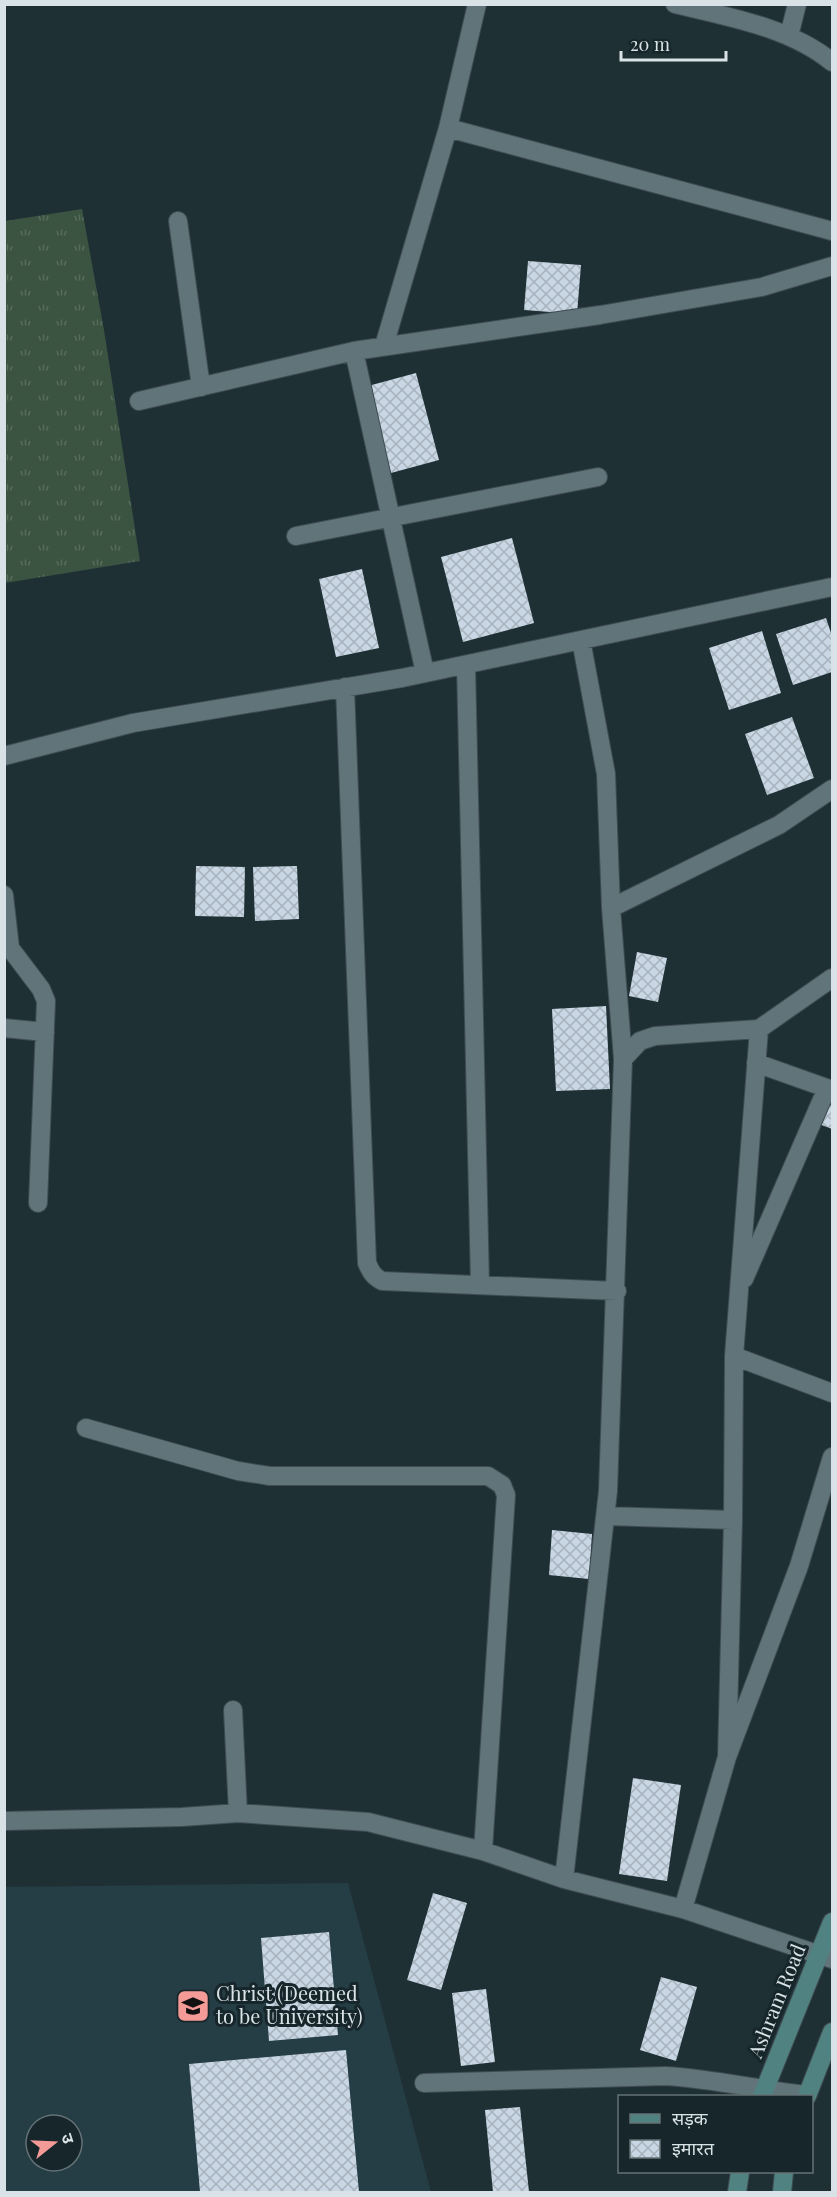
<svg xmlns="http://www.w3.org/2000/svg" width="837" height="2197" font-family="'Playfair Display','Noto Sans Devanagari',serif">
<style>
.built{fill:#253e45;fill-rule:evenodd}
.grass{fill:url(#grass-tufts)}
.building{fill:url(#building-cross-hatch)}
.lines{fill:none;stroke-linecap:round;stroke-linejoin:round}
.street-casing{stroke:#3e4d52;stroke-width:20}
.secondary-casing{stroke:#3e4d52;stroke-width:20}
.street{stroke:#617479;stroke-width:18}
.secondary{stroke:#518282;stroke-width:18}
.labels{text-anchor:middle;stroke-width:6;stroke-linejoin:round;paint-order:stroke}
.poi-label{font-size:20px;fill:#d9e3e7;stroke:#16262b;text-anchor:start}
.street-label{font-size:20px;fill:#d9e3e7;stroke:#16262b}
</style>
<defs>
<pattern id="grass-tufts" width="24" height="20" patternUnits="userSpaceOnUse" patternTransform="scale(1.5)"><rect width="24" height="20" fill="#3b5341"/><path d="M3 7l-1-3M5 7V3M7 7l1-3M15 17l-1-3M17 17v-4M19 17l1-3" fill="none" stroke="#576c5c"/></pattern>
<pattern id="building-cross-hatch" width="8" height="8" patternUnits="userSpaceOnUse" patternTransform="scale(1.5)"><rect width="8" height="8" fill="#c9d6e4"/><path d="M0 0l8 8M0 8l8-8" fill="none" stroke="#a7b2bc"/></pattern>
</defs>
<rect width="100%" height="100%" fill="#1f3035"/>
<path class="built" d="M348,1883L431,2192H5L4,1887ZM36,2125H72V2161H36Z"/>
<path class="grass" d="M82,209L104,330L140,561L5,583V221Z"/>
<path class="building" d="M528,261L581,265L577,314L524,310Z
M416,373L439,460L391,473L368,386Z
M512,538L534,623L463,642L441,557Z
M362,569L379,648L336,657L319,579Z
M826,618L832,636V672L793,685L776,634Z
M762,631L781,693L729,710L709,648Z
M792,717L814,778L767,795L745,734Z
M196,866L245,867L244,917L195,916Z
M297,866L299,919L255,921L253,867Z
M637,952L667,958L658,1002L629,996Z
M606,1006L610,1089L556,1091L552,1009Z
M827,1104L832,1106V1129L819,1124Z
M552,1530L592,1534L589,1579L549,1575Z
M633,1778L681,1785L667,1881L619,1874Z
M433,1893L467,1903L441,1990L407,1980Z
M329,1932L338,2035L269,2041L261,1938Z
M661,1977L697,1987L676,2061L640,2050Z
M486,1989L495,2062L461,2066L452,1993Z
M346,2050L359,2192H200L189,2064Z
M520,2107L529,2192H493L485,2110Z"/>
<g class="lines">
<defs>
<path id="street" d="M675,4C728,17 789,27 832,62
M789,36L797,4
M448,128L832,231
M178,221L201,387
M384,346L448,128L477,4
M354,351L425,673
M139,401L354,351L600,315L762,287L832,266
M296,536L598,477
M581,640L606,774L611,908L623,1059
M466,665L480,1285
M345,687L367,1263C371,1272 373,1276 382,1281L617,1291
M4,756L133,723L402,678L832,587
M4,895L10,948L41,989L46,1001L38,1203
M611,908L779,825L832,789
M4,1028L45,1032
M756,1063L832,1090
M744,1279L827,1088
M734,1356L832,1393
M86,1428L238,1471L270,1476H488L502,1485L506,1495L483,1851
M606,1516L733,1520
M233,1710L238,1813
M727,1757L733,1520L734,1356L759,1029L832,978
M4,1821L182,1817L238,1813L368,1822L483,1851L564,1879L683,1909L832,1959
M564,1879L608,1491L623,1059L640,1041L655,1036L759,1029
M683,1909L727,1757L799,1566L832,1457
M424,2083L666,2076C714,2079 760,2090 807,2095"/>
<path id="secondary" d="M762,2096L832,1922
M807,2096L832,2032
M737,2192L740,2172
M782,2192L784,2172"/>
</defs>
<use href="#street" class="street-casing"/>
<use href="#secondary" class="secondary-casing"/>
<use href="#street" class="street"/>
<use href="#secondary" class="secondary"/>
</g>
<defs>
<symbol id="university-square" viewBox="-11 -11 22 22"><rect x="-9" y="-9" width="18" height="18" rx="4" fill="#f59b97" stroke="#16262b"/><path d="M0-5L7-2L0 1L-7-2ZM-4 1L0 2.5L4 1V4Q0 6-4 4Z" fill="#111"/></symbol>
</defs>
<g fill-rule="evenodd">
<use href="#university-square" x="174" y="1987" width="38" height="38"/>
</g>
<g class="labels">
<g class="poi-label">
<text x="216" y="2001">Christ (Deemed<tspan x="216" dy="23">to be University)</tspan></text>
</g>
<g class="street-label">
<text transform="translate(777 2001) rotate(-68)" y="7">Ashram Road</text>
</g>
</g>
<rect width="837" height="2197" fill="none" stroke="#d9e3e7" stroke-width="12"/>
<rect x="618" y="2095" width="195" height="78" fill="#16262b" stroke="#647276" stroke-width="1.5"/>
<rect x="630" y="2114" width="30" height="9" fill="#518282" stroke="#647276" stroke-width="1.5"/>
<text x="672" y="2125" font-size="18" fill="#d9e3e7">सड़क</text>
<rect x="630" y="2140" width="30" height="18" fill="url(#building-cross-hatch)" stroke="#647276" stroke-width="1.5"/>
<text x="672" y="2155" font-size="18" fill="#d9e3e7">इमारत</text>
<g transform="translate(54 2143) rotate(72)"><circle r="28" fill="#16262b" stroke="#647276" stroke-width="1.5"/>
<path d="M0-4.5L10 22L0 15L-10 22Z" fill="#f59b97"/>
<text y="-9" font-size="16" font-weight="bold" text-anchor="middle" fill="#d9e3e7">उ</text>
</g>
<path d="M621 51v9h105v-9" fill="none" stroke="#d9e3e7" stroke-width="3"/>
<text x="630" y="51" font-size="18" fill="#d9e3e7" stroke="#16262b" stroke-width="4.5" paint-order="stroke">20 m</text>
</svg>
